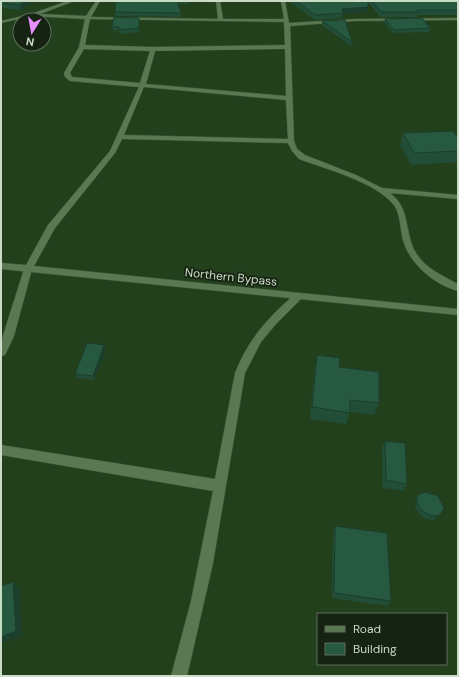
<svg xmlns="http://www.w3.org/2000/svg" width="459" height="677" font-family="'DM Sans',sans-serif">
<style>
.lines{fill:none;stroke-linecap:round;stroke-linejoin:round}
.lane-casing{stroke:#40593a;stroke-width:1}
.street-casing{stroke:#40593a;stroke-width:1}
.lane{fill:#5a7952;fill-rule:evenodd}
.street{fill:#5a7952;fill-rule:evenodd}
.wall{fill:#224d37}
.shaded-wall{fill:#1b3e2d}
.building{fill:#275940;stroke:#1b3e2d}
.labels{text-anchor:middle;stroke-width:3.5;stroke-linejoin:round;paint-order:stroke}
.street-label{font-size:12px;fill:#cbdcc6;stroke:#162313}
</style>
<rect width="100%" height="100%" fill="#23401c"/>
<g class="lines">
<defs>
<path id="lane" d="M28,266L32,269L14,336L5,355L1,356V342L24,269Z
M299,293L304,296L276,324L261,342L245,373L213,563L187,676H171L191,601L213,491L1,455V445L215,479L235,373C246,345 262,324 284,304C289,300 293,294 299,293Z"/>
<path id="street" d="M68,1H74L40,14L86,16L96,1H100L91,17L218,19L216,1H220L223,19H284L281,1H285L289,23L355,19L458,18V20L355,21L290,26L294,141L297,149L305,155L356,175L382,188L458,195V199L390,193C411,208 404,233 416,253C425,268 443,276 458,284V291C433,284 407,262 402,236C400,225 400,212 393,204C375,182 326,169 299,159L292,151L288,143L122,139L115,153L55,228L34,266L458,309V315L1,269V263L26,265L48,225L110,151L139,87L70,81L65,77L64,73L79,47L85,19L32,16L1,23V21L31,14ZM90,19L284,22L285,45L153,47L85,45ZM84,49L150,51L140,83L72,77L70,73ZM285,49L286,96L146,84L155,51ZM144,87L286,100L288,139L124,135Z"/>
</defs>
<use href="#lane" class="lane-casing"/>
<use href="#street" class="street-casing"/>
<use href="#lane" class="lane"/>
<use href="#street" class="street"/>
</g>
<path class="wall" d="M1,1H33L21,10L1,8Z
M116,1H187V4H178L181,13V17L115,16V12Z
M289,1H458V15H417V17H380L368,2L367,12L343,14L342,18L315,20Z
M385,19L430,28L429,32L393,33L384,22Z
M139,21V32L120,34L119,30L113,31L112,27Z
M322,21L352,42L351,46L322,25Z
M403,133L458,138V162L411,165L400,145Z
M104,345L106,350L94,380L77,378L75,374Z
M317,355L339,367L379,403L374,415L350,412L346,424L310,419L315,367Z
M385,441L407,484L403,491L383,488L382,448Z
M418,495L438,518L434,520L426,519L419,514L415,506L416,498Z
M335,526L391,601L387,606L332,598L333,533Z"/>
<path class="shaded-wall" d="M25,1H33L21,10L20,5Z
M368,7L367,12L343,14L342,9Z
M104,345L106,350L94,380L93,376Z
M441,514L438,518L434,520L437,516Z
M13,582L19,588L22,636L1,643V637Z"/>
<path class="building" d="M1,1H25L20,5L1,3Z
M116,1H177L181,13L115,12Z
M296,1H368V7L342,9L343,13L315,15Z
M372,1H458V10H417L418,12H381Z
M114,17L139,18V28L119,30V27H112Z
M422,18L430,28L394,30L385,19Z
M345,20L352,42L322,21Z
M453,131L458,138V151L414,153L403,133Z
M87,343L104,345L93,376L75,374Z
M317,355L340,358L339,367L379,372V403L350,400V413L312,407Z
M385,441L405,443L407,484L386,480Z
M425,492L438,496L444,508L441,514L437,516L429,515L421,510L417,502L418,495Z
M335,526L387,533L391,601L334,593Z
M13,582L16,631L1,637V586Z"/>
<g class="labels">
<g class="street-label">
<text transform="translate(231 277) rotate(6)" y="4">Northern Bypass</text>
</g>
</g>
<rect width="459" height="677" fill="none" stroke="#cbdcc6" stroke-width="4"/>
<rect x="317" y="613" width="130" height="52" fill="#162313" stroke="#5e6d5b"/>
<rect x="325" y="626" width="20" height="6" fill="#5a7952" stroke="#5e6d5b"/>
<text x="353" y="633" font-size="12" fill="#cbdcc6">Road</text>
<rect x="325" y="643" width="20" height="12" fill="#275940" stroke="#5e6d5b"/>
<text x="353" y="653" font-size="12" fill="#cbdcc6">Building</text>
<g transform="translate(32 32) rotate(191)"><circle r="19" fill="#162313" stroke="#5e6d5b"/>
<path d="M0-3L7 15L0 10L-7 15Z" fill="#e88eff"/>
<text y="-6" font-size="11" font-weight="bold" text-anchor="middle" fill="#cbdcc6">N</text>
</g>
</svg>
